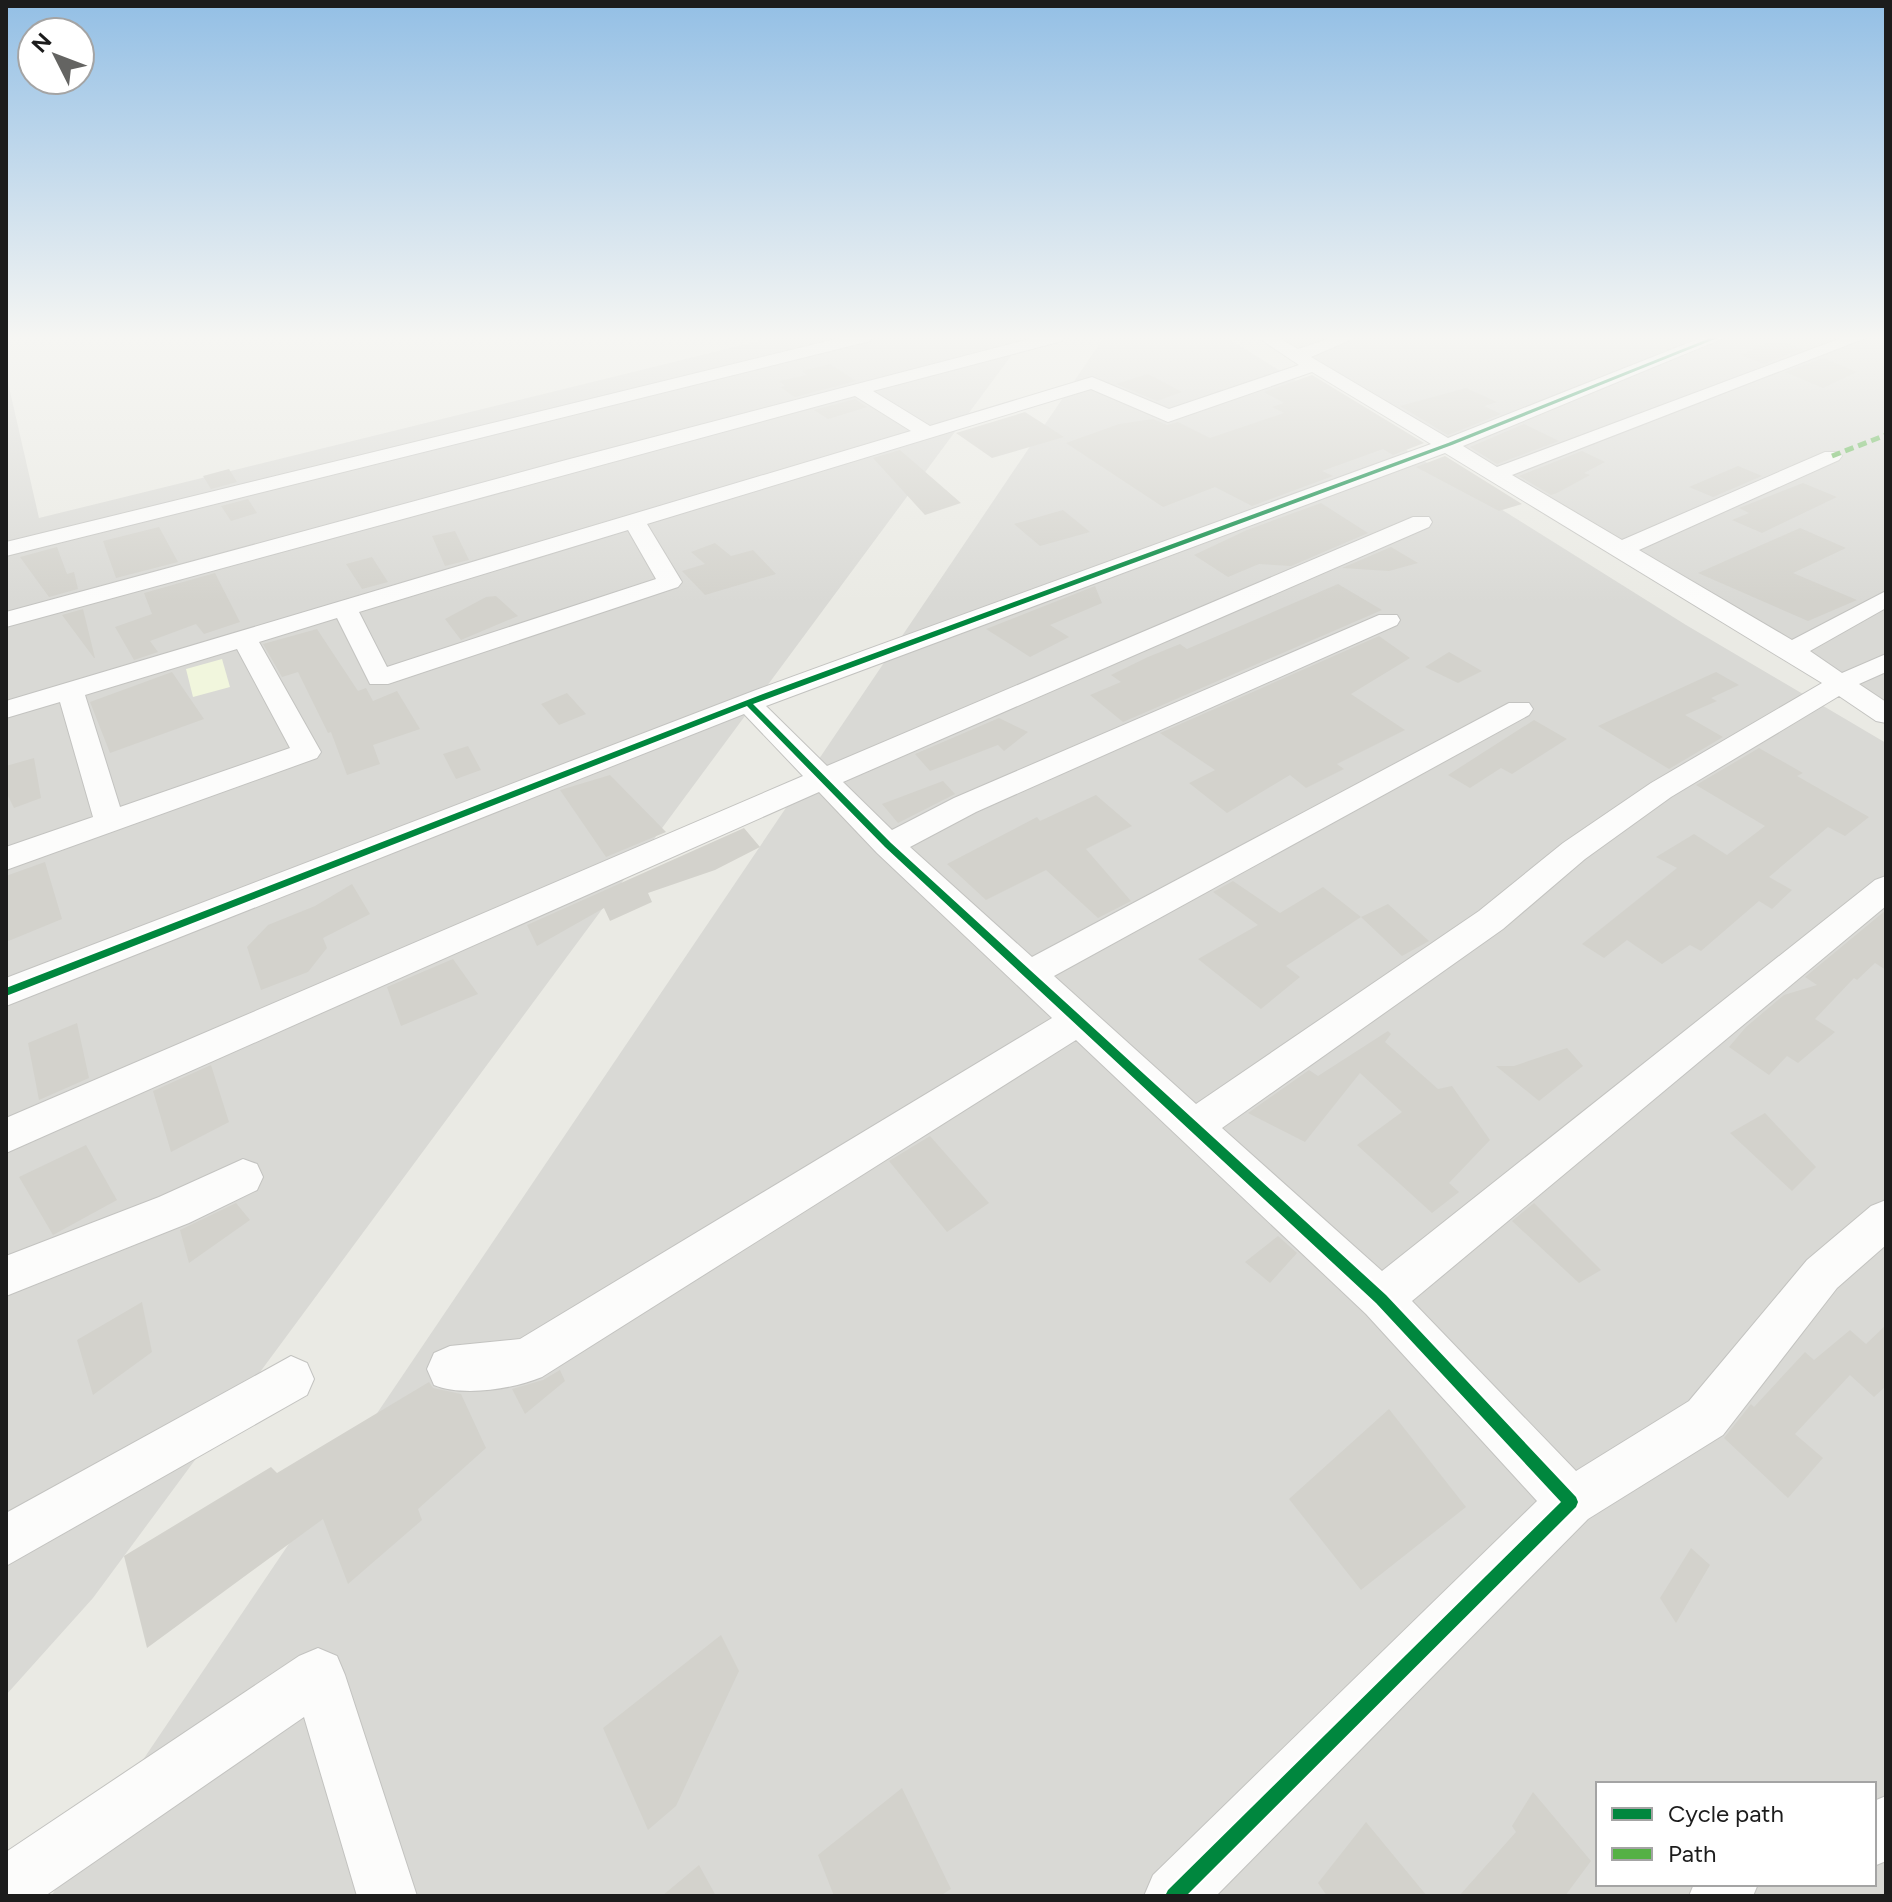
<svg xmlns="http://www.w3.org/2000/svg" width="1892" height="1902" font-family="Figtree,sans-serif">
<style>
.residential{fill:#d9d9d5;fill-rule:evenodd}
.education{fill:#f1f6dd}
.building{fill:#d3d2cc}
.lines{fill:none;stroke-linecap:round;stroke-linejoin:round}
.minor-casing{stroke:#c3c3c0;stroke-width:2}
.minor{fill:#fcfcfb;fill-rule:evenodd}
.quiet{stroke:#55b145;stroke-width:5;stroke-dasharray:9 5;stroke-linecap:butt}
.cycleway-casing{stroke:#fff;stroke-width:5}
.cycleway{fill:#00873e;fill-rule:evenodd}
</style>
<rect width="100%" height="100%" fill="#eaeae4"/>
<path class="residential" d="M775,337H1025L93,1598L6,1695V374L39,518Z
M1104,337H1226L1686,625L1886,743V1896H51ZM1598,1784H1874V1884H1598Z
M1278,337H1886V703Z"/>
<path class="education" d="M222,659L230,687L193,697L186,669Z"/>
<path class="building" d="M1776,339L1802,349L1764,364L1741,355Z
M1823,358L1857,372L1823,388L1785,372Z
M830,364L856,381L795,397L780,387L785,386L779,381L807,375L802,371Z
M1148,374L1182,392L1157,401L1116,384Z
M1312,375L1424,443L1393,455L1383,449L1322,471L1333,476L1252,506L1215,487L1163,507L1066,443L1119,424L1153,419L1167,425L1178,422L1210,438L1284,413L1272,407L1284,403L1264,392Z
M1466,388L1497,402L1484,406L1501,414L1448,435L1400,406Z
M855,399L867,407L828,419L814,410Z
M1025,412L1064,437L992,458L956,433Z
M1524,424L1559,441L1497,464L1470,447Z
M900,450L961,503L925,515L873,458Z
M1582,451L1605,462L1584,473L1590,475L1557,493L1551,495L1519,476Z
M1445,456L1522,504L1499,511L1416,467Z
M1738,466L1762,476L1713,497L1689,487Z
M229,469L237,482L211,489L203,476Z
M1803,483L1837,497L1762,533L1732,520L1749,513L1739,508Z
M248,499L257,513L231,521L221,506Z
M1321,503L1368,533L1291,566L1259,564L1228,577L1194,555L1247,530Z
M1063,510L1090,532L1040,546L1014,524Z
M159,527L178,562L116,578L103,541Z
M1800,528L1846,548L1793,573L1857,600L1808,621L1698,573Z
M455,531L469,560L445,566L432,536Z
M715,543L731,556L753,550L776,574L705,595L682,571L705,564L691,552Z
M57,547L67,574L74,572L78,589L49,597L20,557Z
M1391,547L1418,563L1389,571L1342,568Z
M372,557L388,582L362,589L346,564Z
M215,573L240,622L204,634L196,624L150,641L158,652L134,660L115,627L152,614L144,593Z
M1338,584L1382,610L1123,722L1090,695L1121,682L1111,675L1148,657L1180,644L1187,649Z
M1095,586L1102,603L1050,625L1069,637L1030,657L986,629Z
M496,596L518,616L461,640L445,619L486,597Z
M83,609L95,658H94L62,615Z
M317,629L358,691L366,688L373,701L397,691L420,729L373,745L380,764L347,775L331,732L328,733L298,672L282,677L263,644Z
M1379,636L1410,658L1351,694L1405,730L1337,764L1344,769L1306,788L1290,775L1227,813L1189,783L1215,770L1160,733Z
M1449,652L1482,671L1458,683L1425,667Z
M172,672L204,719L110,753L90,702Z
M1716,672L1739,685L1711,698L1717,701L1685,715L1723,737L1669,769L1598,726Z
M567,693L586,714L559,725L541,704Z
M999,718L1028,732L1004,751L998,745L930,771L915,754Z
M1534,720L1567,739L1512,774L1501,768L1470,788L1448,775Z
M468,746L481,770L456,779L443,754Z
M1759,748L1803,773L1797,776L1869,817L1845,836L1828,827L1769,877L1792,890L1772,909L1759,901L1701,951L1690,945L1662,964L1627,940L1604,958L1582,944L1677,868L1656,857L1694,834L1727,855L1765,826L1696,785Z
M34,758L41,798L14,808L6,792V766Z
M610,775L666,832L606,857L560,790Z
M943,781L955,794L898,823L882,804Z
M1096,795L1132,826L1086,849L1131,901L1098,918L1046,870L986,900L947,864L1037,817L1040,821Z
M744,828L760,847L715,870L648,893L652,902L610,921L604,908L537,946L527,925Z
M45,862L62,919L6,942V876Z
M1233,881L1280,913L1323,887L1361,917L1286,966L1300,977L1261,1009L1198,959L1258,925L1213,892Z
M352,884L370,914L323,938L327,948L308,972L261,990L247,947L268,925L315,906Z
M1388,904L1429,941L1402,956L1361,917Z
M1886,910V970L1875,963L1857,980L1854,978L1815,1019L1835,1032L1798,1063L1787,1056L1769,1075L1729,1047L1746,1027L1784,995L1817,985L1805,977Z
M453,959L478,994L401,1026L387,987Z
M77,1023L89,1078L39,1100L28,1043Z
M1388,1031L1391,1034L1385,1042L1438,1089L1452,1086L1490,1140L1449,1183L1459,1192L1432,1213L1357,1145L1402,1112L1360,1073L1305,1142L1248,1113L1309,1070L1318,1076Z
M1567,1048L1583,1066L1539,1101L1496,1066H1514Z
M211,1065L229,1122L171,1152L153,1091Z
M1765,1113L1816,1167L1792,1191L1730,1133Z
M930,1136L989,1203L947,1232L889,1161Z
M86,1145L117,1200L53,1235L19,1177Z
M236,1203L250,1220L189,1263L180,1230Z
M1534,1203L1601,1270L1579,1283L1512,1221Z
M1278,1236L1297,1253L1270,1283L1245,1262Z
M142,1302L152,1352L93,1395L77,1340Z
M1886,1325V1386L1874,1397L1850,1375L1795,1434L1823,1458L1788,1498L1724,1438L1751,1404L1754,1407L1805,1352L1814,1360L1850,1330L1866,1344Z
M560,1370L565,1381L525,1414L512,1389L543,1380Z
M429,1382L433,1388L461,1394L486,1448L418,1509L422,1520L348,1584L323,1519L147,1648L124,1556L271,1467L277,1473Z
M1389,1409L1466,1507L1361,1590L1289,1499Z
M1691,1548L1710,1565L1676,1623L1660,1598Z
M721,1635L739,1671L676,1806L648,1830L603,1728Z
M902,1788L951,1889L940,1896H834L818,1855Z
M1533,1792L1591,1861L1565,1896H1459L1516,1832L1512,1826Z
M1366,1822L1427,1896H1327L1318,1883Z
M699,1865L716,1896H662Z"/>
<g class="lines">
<defs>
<path id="minor" d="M844,337H873L870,341L6,556V542Z
M1037,337H1065L1062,341L873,391L930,426L1092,377L1169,409L1299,365L1257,337H1277L1298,349L1334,337H1357L1311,357L1448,438L1703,337H1726L1463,446L1497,467L1844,337H1868L1512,475L1622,540L1825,452H1839L1842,456L1839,460L1639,550L1792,640L1886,591V608L1810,651L1842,673L1886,654V672L1859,684L1886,702V723L1876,721L1839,696L1671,797L1585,859L1503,929L1222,1128L1382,1271L1875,880L1886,876V906L1412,1301L1576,1471L1689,1401L1807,1260L1871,1206L1886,1200V1245L1837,1288L1723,1435L1588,1519L1216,1896H1144L1153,1875L1537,1501L1366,1314L1076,1040L542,1377C513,1389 463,1397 434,1385L427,1369L434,1353L450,1346L520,1339L1052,1018L877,853L819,792L6,1153V1118L803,776L744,714L6,1006V978L756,690L1431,444L1312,372L1168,422L1091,389L647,524L682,582L678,587L388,684H370L337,618L259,642L321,752L317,758L6,870V847L93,817L60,702L6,718V701L911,431L855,396L6,627V612L566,460ZM1445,453L1822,683L1651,783L1563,843L1479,911L1196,1104L1054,976L1529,715L1533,709L1529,703H1509L1032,957L910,847L976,812L1397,625L1400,620L1397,615H1379L954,798L892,830L843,782L1429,527L1432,522L1429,517H1413L827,766L766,706ZM628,530L656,579L387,667L359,612ZM237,649L290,748L120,807L85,695Z
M243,1159L257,1164L263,1177L257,1190L189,1223L6,1296V1256L159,1197Z
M291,1356L307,1363L314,1379L307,1395L6,1566V1513Z
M318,1648L337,1656L345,1675L417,1896H357L304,1717L45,1896H6V1852L299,1656Z
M1886,1796V1861L1874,1866V1801Z
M1694,1884H1758L1753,1896H1689Z"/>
</defs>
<use href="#minor" class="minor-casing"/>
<use href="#minor" class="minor"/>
<path class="quiet" d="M1832,456L1886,435"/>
<defs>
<path id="cycleway" d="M1713,337H1720L1452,445L753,704L891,843L1386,1295L1576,1497L1578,1502L1576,1507L1186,1896H1165L1168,1890L1561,1502L1376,1303L885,847L747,706L6,996V988L763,694L1448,443Z"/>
</defs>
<use href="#cycleway" class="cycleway-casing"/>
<use href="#cycleway" class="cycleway"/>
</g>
<linearGradient id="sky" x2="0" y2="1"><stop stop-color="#93bfe5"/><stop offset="0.56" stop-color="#f6f6f3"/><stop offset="1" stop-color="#f6f6f3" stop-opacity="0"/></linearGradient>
<rect width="1892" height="603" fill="url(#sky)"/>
<rect width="1892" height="1902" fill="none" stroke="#1c1c1c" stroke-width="16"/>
<rect x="1596" y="1782" width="280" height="104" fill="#ffffff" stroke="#a4a4a4" stroke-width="2"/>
<rect x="1612" y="1808" width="40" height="12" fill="#00873e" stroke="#a4a4a4" stroke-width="2"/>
<text x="1668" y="1822" font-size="24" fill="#1c1c1c">Cycle path</text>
<rect x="1612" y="1848" width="40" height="12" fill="#55b145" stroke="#a4a4a4" stroke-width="2"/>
<text x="1668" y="1862" font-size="24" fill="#1c1c1c">Path</text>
<g transform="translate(56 56) rotate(312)"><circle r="38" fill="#ffffff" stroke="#a4a4a4" stroke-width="2"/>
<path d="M0-6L14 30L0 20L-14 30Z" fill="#646462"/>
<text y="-12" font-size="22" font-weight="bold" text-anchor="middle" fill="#1c1c1c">N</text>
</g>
</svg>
